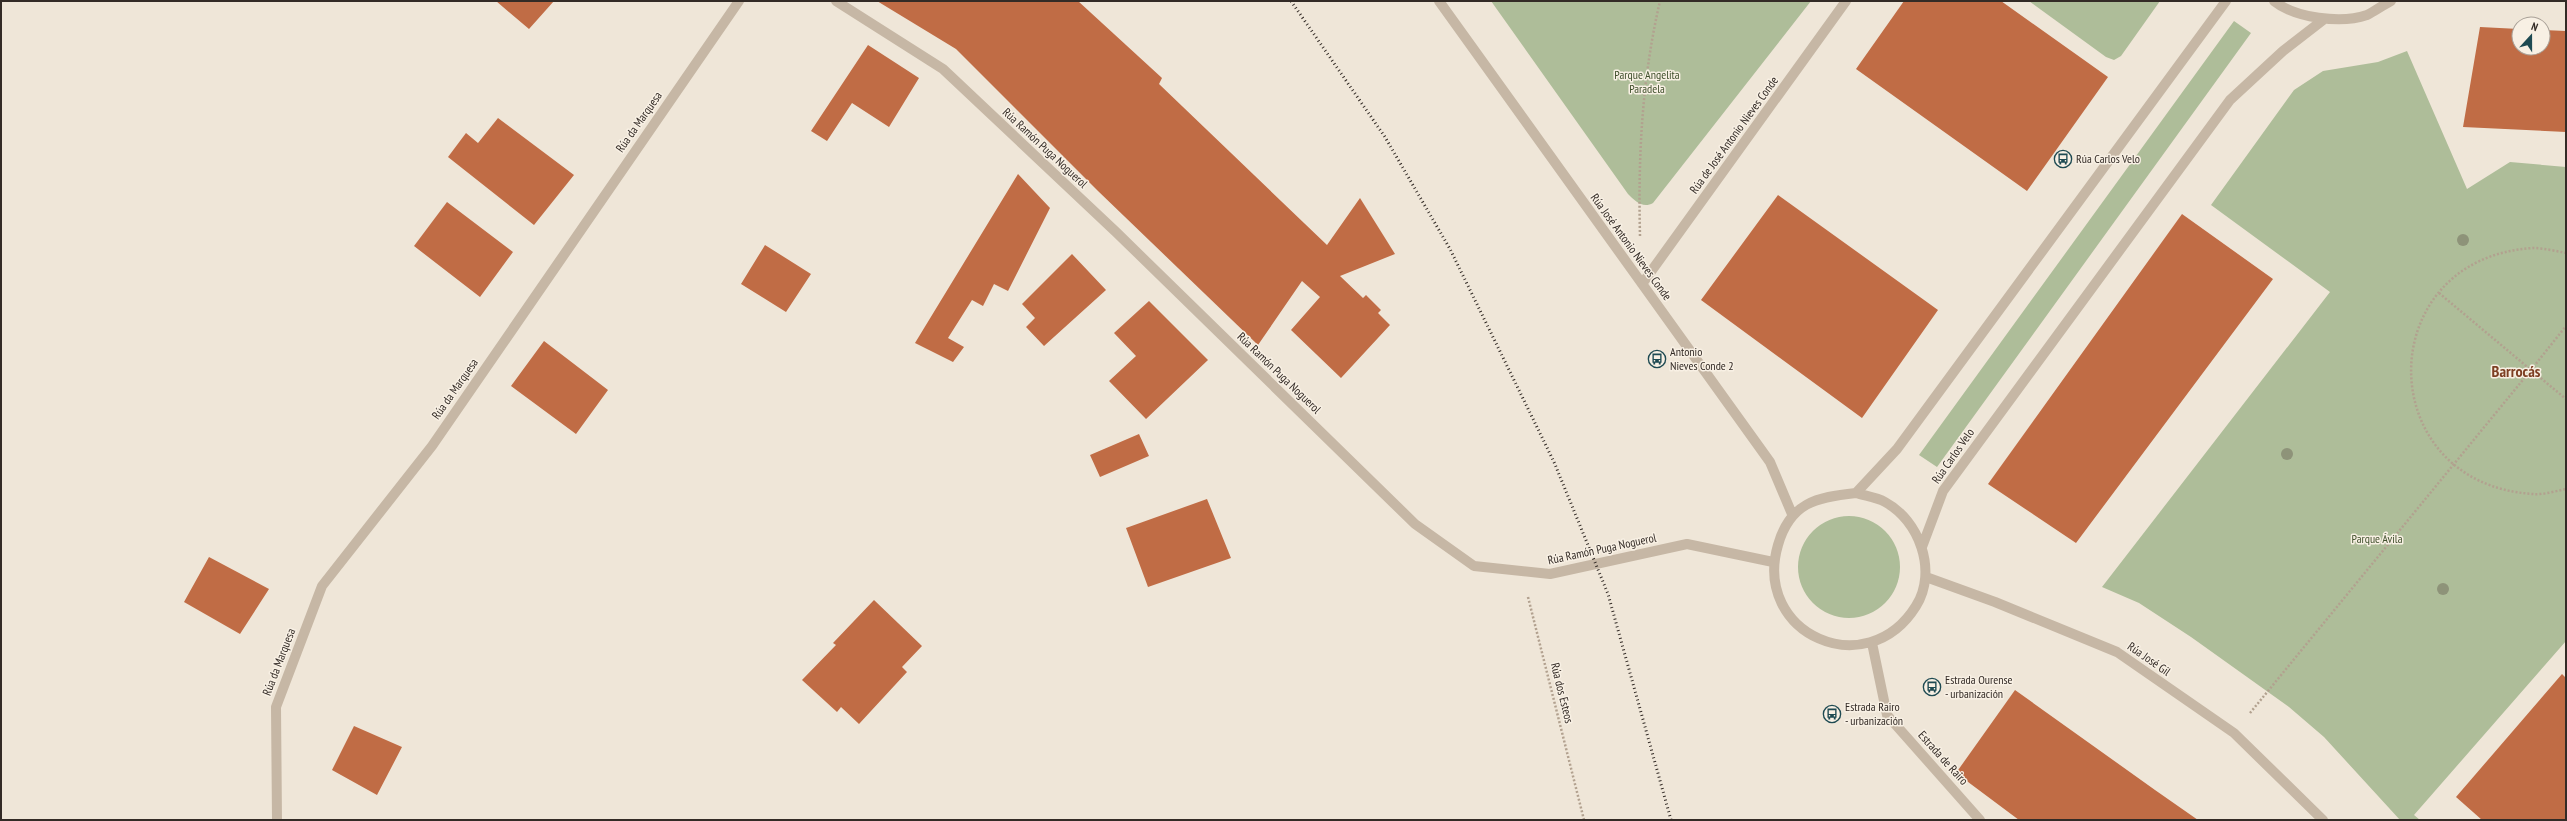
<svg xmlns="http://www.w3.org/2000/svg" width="2567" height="821" font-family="'PT Sans Narrow',sans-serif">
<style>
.green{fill:#aebd99}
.building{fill:#c06c45}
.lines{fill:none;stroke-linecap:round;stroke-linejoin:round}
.path{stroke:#b2a18f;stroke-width:2.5;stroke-dasharray:2 2;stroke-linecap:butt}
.minor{stroke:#c6b7a5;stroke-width:10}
.rail{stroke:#332b26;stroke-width:3;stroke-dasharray:1 3;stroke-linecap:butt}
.tree{fill:#8e9379}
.labels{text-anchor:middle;stroke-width:3;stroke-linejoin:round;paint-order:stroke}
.park-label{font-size:12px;fill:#3f4f2b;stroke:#f8f0e4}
.street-label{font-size:12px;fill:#332b26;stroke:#f8f0e4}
.poi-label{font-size:12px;fill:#332b26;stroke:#f8f0e4;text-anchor:start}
.district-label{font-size:16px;font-weight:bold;fill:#7d3f23;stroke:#f8f0e4}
</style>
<rect width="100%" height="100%" fill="#efe6d8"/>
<path class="green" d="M1491,1H1811L1653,203C1643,209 1635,201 1628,194Z
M2029,1H2160L2121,56L2114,60L2106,57Z
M2234,21L2251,33L1937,467L1919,455Z
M2407,51L2467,189L2510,162L2566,167V641L2414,815L2420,820H2400L2324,737L2289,707L2191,637L2139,603L2102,587L2330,292L2211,205L2294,90L2323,71L2378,62Z
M1798 567a51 51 0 1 1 102 0a51 51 0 1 1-102 0Z"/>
<path class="building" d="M496,1H554L529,29Z
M877,1H1078L1162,78L1159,84L1327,245L1360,198L1395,254L1340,276L1363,298L1366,295L1381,310L1378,313L1390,325L1341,378L1291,330L1320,297L1302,281L1258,345L1098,191L956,49Z
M1904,1H2001L2108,77L2027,191L1856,69Z
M2480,27L2519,29V48H2543V30L2566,31V132L2463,127Z
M868,45L919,78L889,127L852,103L827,141L811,131Z
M498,118L574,175L534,225L448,157L466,133L478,143Z
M1018,174L1050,208L1008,291L994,284L983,306L972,300L948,338L964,347L953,362L915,343Z
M1778,195L1938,310L1862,418L1701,300Z
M447,202L513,252L480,297L414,246Z
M2182,214L2273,279L2076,543L1988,484Z
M765,245L811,274L786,312L741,284Z
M1072,254L1106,290L1044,346L1026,327L1035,318L1022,304Z
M1149,301L1208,360L1146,419L1109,381L1136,356L1114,333Z
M544,341L608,390L576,434L511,386Z
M1139,434L1149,456L1100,477L1090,455Z
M1207,499L1231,558L1148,587L1126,528Z
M209,557L269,589L240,634L184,602Z
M874,600L922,646L902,667L907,672L859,724L841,707L837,712L802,680L836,645L833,643Z
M2562,674L2566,678V820H2482L2456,797Z
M2015,690L2155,790L2198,820H2019L1956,773Z
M354,726L402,747L377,795L332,770Z"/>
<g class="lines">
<path class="path" d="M1640,236C1638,155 1642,79 1660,1
M2566,253C2556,251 2543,248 2533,248C2370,258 2371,484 2533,494C2543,495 2556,491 2566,489
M2439,293L2531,370L2566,326
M1528,597L1584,820
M2250,713L2531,370L2566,399"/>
<path class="minor" d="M836,1L943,69L1116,232L1415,524L1474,566L1550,574L1687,544L1773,562
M1439,1L1770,462L1792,514
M2274,1C2295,18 2341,24 2367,15C2375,11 2383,5 2391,1
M1642,284L1846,1
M1856,493L1897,449L2226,1
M1856,493C1865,496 1876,497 1885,502C1919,520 1938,571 1916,606C1867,685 1752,634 1778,545C1790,503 1816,497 1856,493Z
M1922,547L1943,491L2230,100L2283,51L2323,20
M1926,577L1995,602L2117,652L2234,733L2323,820
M1872,643L1887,715L1980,820
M277,820L276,707L322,586L432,446L739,1"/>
<path class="rail" d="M1291,1L1385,137L1450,249L1554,462L1608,594L1671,820"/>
</g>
<g class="tree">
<circle cx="2463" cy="240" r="6"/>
<circle cx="2287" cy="454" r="6"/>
<circle cx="2443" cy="589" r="6"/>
</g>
<defs>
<symbol id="bus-ring" viewBox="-11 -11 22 22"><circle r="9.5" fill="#f8f0e4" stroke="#1e4a52" stroke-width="1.5"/><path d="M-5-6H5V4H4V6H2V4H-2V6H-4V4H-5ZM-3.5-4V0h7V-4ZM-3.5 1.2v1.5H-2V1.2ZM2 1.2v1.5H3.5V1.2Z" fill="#1e4a52"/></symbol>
</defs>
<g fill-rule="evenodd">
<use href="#bus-ring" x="2053" y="149" width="20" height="20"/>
<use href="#bus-ring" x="1647" y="349" width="20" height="20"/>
<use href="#bus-ring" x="1922" y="677" width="20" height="20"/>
<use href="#bus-ring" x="1822" y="704" width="20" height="20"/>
</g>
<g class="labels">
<g class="park-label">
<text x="1647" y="79">Parque Angelita<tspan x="1647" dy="14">Paradela</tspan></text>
<text x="2377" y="543">Parque Ávila</text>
</g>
<g class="street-label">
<text transform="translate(639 122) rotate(-55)" y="4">Rúa da Marquesa</text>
<text transform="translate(1734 135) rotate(-54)" y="4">Rúa de José Antonio Nieves Conde</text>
<text transform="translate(1045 148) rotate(43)" y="4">Rúa Ramón Puga Noguerol</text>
<text transform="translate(1631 247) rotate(54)" y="4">Rúa José Antonio Nieves Conde</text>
<text transform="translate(1279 373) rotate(44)" y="4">Rúa Ramón Puga Noguerol</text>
<text transform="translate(455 389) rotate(-55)" y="4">Rúa da Marquesa</text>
<text transform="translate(1953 456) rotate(-55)" y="4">Rúa Carlos Velo</text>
<text transform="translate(1602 549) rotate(-12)" y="4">Rúa Ramón Puga Noguerol</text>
<text transform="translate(2149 659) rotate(35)" y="4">Rúa José Gil</text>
<text transform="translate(279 662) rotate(-69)" y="4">Rúa da Marquesa</text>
<text transform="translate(1562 693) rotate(76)" y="4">Rúa dos Esteos</text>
<text transform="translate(1943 758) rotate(48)" y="4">Estrada de Rairo</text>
</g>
<g class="poi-label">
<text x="2076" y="163">Rúa Carlos Velo</text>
<text x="1670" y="356">Antonio<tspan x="1670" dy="14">Nieves Conde 2</tspan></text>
<text x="1945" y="684">Estrada Ourense<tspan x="1945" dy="14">- urbanización</tspan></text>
<text x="1845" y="711">Estrada Rairo<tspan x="1845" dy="14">- urbanización</tspan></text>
</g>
<g class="district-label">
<text x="2516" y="377">Barrocás</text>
</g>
</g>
<rect width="2567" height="821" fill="none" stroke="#332b26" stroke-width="4"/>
<g transform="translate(2531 36) rotate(21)"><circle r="19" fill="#f8f0e4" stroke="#a9a198"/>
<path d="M0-3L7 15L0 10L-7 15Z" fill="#1e4a52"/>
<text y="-6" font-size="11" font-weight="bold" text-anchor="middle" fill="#332b26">N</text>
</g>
</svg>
